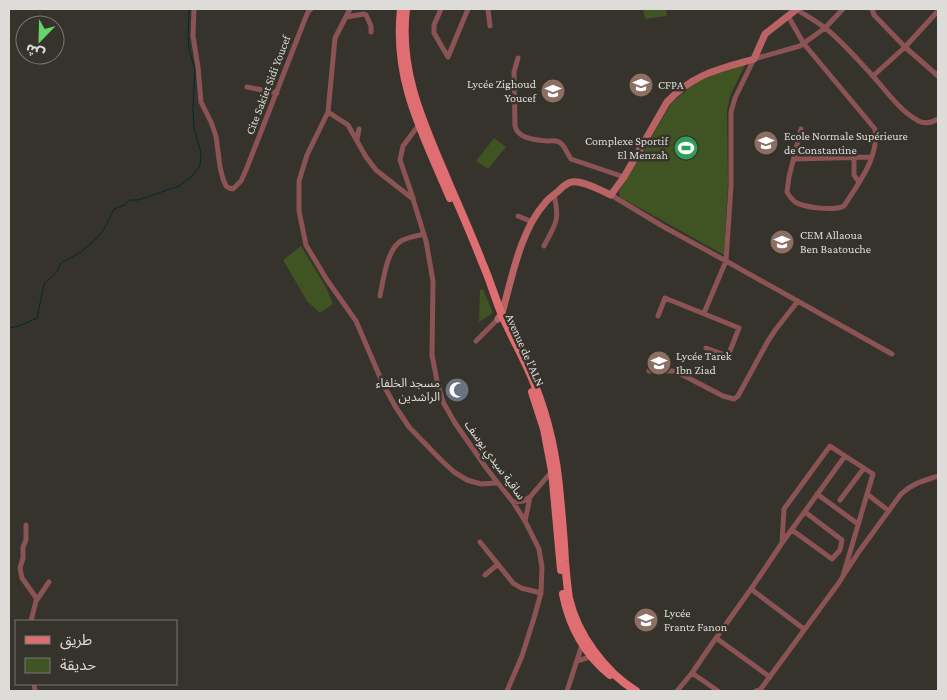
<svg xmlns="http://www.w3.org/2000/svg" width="947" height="700" font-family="'Crimson Pro','Noto Sans Arabic',serif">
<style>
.green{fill:#405322}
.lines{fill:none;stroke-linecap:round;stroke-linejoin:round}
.stream{stroke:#032a2c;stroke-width:1}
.street{stroke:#8b5353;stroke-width:5}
.secondary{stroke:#ba6364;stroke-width:7}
.primary{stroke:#de6e71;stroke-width:8}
.labels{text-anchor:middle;stroke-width:5;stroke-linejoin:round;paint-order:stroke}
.poi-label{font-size:12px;fill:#dedcd8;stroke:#35332c;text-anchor:start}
.street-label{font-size:12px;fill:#dedcd8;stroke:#35332c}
</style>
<rect width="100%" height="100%" fill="#35332c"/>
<path class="green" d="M643,9H666L667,16L645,19Z
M745,65L730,96L727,111L728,184L724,255L620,197L619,192L672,102L694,84L713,75Z
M494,138L506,147L488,169L476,161Z
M301,246L326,287L333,304L320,313L307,301L283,260Z
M483,289L493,313L479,322L480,290Z"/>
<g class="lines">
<path class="stream" d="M9,328L19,326L37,318L44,284L56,273L61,263L81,252L97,238L104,229L114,209L124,205L130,200H138L179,186L192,176L200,166L201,153L194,128L193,108L195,69L189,50L188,37L189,9"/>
<path class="street" d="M194,9L193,36L198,67L201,102L211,122L216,136L220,167L223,179L226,186L229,188L233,189L241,181L246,170L305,19L308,12L311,9
M350,9L335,38L328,112L307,155L299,181V211L306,245L327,280L356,321L383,384L395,406L409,427L440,459L454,472L467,480L481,484L497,483
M441,9L434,25V33L448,57
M488,9L490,26
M796,9C805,15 816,21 825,28C842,41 856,58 871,74C886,90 898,109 917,120C924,125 931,123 938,119
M872,9L874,15L905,47L938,76
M788,16L804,44L875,129C879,158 859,182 844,206C834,211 805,208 795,202C792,199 789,196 787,192L789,177L801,129
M346,17L364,14L366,15L371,26V32
M448,57L468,9
M518,58L514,72L515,126C518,139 536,140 547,141C551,141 555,140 559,142C565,145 567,154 571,159L624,177
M873,76L905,47L938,11
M247,87L277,93
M328,112L348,125L366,157L376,170L413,199L426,241L433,281L432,355L437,381L443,402L455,423L487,469L513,502L525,521L539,549L542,567L541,593L534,618L522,656L507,691
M357,140L359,129
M854,158V175L859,182
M794,159L872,157
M611,195L664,227L726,261L892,354
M413,198L400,160L403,146L418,126L421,124
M518,216L532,222
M544,246C556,223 560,221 554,195
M380,296C383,281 387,249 401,241C408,237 417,236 424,234
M704,313L726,261L731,186V112L735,98L754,59L800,46L825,28L843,9
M658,316L665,298L739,328L728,356L706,348
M476,341L498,319
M649,371H674L677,372L723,396L734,399L738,396L768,341L776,329L798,301
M817,494L858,524
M867,494L889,511
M840,500L864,468
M513,502L523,501L530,497L552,471
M525,521L530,497
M26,525V540L23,547V558L20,568L22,578L37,599
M792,530L832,559L840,550L842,540L805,512
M480,542L513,583L521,588L541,593
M782,543L784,509L830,446L845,456
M485,575L497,565
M751,589L782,543L845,456L873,474L843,576
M31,621L36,601L49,582
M716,638L751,589L804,629
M577,661L593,656
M692,673L716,638L770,677
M34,684L35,691
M567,691L583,642
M677,691L692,673L718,691
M756,691L760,690L838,584L858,553L901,494C913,483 923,481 938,476"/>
<path class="secondary" d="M498,319L502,313C512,278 520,231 545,203C548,199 552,196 556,193C561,189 565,183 572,182C582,180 602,191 611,195L624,177L667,102C693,74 719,69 754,59L765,34L797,9"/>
<path class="primary" d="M401,9C393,81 423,134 450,198
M406,9C398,74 426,128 450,186C461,211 472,236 482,262C490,280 495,298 502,315C512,338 525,360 534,383C549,420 557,458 560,497C562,518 564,540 565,561C566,573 567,586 569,598C577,634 605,672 636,691
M532,392L544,429L552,471L561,570
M563,594C569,626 585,655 610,675"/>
</g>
<defs>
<symbol id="university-disc" viewBox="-11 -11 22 22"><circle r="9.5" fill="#8d6e63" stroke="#35332c"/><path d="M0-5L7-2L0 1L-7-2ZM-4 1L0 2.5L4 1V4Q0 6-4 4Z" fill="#fff"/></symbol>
<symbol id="school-disc" viewBox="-11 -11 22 22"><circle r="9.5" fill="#8d6e63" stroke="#35332c"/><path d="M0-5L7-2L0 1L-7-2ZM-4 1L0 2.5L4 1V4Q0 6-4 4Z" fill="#fff"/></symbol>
<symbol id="stadium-disc" viewBox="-11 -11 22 22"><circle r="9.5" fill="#2e9e5b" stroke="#35332c"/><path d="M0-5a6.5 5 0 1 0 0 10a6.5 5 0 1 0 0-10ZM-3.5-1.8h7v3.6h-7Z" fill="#fff"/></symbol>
<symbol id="mosque-disc" viewBox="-11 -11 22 22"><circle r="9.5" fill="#6b7280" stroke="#35332c"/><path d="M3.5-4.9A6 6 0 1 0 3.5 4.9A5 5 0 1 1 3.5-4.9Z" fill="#fff"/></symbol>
</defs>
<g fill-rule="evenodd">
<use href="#university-disc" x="627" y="71" width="28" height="28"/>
<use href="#school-disc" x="539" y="77" width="28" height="28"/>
<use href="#university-disc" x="752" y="129" width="28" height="28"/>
<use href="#stadium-disc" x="672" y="134" width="28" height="28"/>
<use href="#school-disc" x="768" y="228" width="28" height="28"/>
<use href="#school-disc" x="645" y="349" width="28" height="28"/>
<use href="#mosque-disc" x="443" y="376" width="28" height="28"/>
<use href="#school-disc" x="632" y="606" width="28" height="28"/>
</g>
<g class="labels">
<g class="poi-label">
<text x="536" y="88" text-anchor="end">Lycée Zighoud<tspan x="536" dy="14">Youcef</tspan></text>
<text x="658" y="89">CFPA</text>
<text x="784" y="140">Ecole Normale Supérieure<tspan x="784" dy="14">de Constantine</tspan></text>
<text x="668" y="145" text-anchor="end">Complexe Sportif<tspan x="668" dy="14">El Menzah</tspan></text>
<text x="800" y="239">CEM Allaoua<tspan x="800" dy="14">Ben Baatouche</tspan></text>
<text x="676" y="360">Lycée Tarek<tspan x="676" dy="14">Ibn Ziad</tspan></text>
<text x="440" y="387" text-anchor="end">مسجد الخلفاء<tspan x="440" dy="14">الراشدين</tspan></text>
<text x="664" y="617">Lycée<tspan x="664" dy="14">Frantz Fanon</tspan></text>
</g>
<g class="street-label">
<text transform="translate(268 85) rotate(-69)" y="4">Cite Sakiet Sidi Youcef</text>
<text transform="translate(525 350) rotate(66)" y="4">Avenue de l'ALN</text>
<text transform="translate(495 460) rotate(54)" y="4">ساقية سيدي يوسف</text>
</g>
</g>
<rect width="947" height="700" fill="none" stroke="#dedcd8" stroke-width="20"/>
<rect x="15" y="620" width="162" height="65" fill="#35332c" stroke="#797771"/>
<rect x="25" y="636" width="25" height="8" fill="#de6e71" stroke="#797771"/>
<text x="60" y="645" font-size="15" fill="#dedcd8">طريق</text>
<rect x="25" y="658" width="25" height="15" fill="#405322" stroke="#797771"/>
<text x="60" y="670" font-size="15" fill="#dedcd8">حديقة</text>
<g transform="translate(40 40) rotate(203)"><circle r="24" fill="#35332c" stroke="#797771"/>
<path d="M0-4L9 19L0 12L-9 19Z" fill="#66d467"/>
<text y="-8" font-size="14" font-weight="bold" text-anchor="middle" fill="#dedcd8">ش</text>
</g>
</svg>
